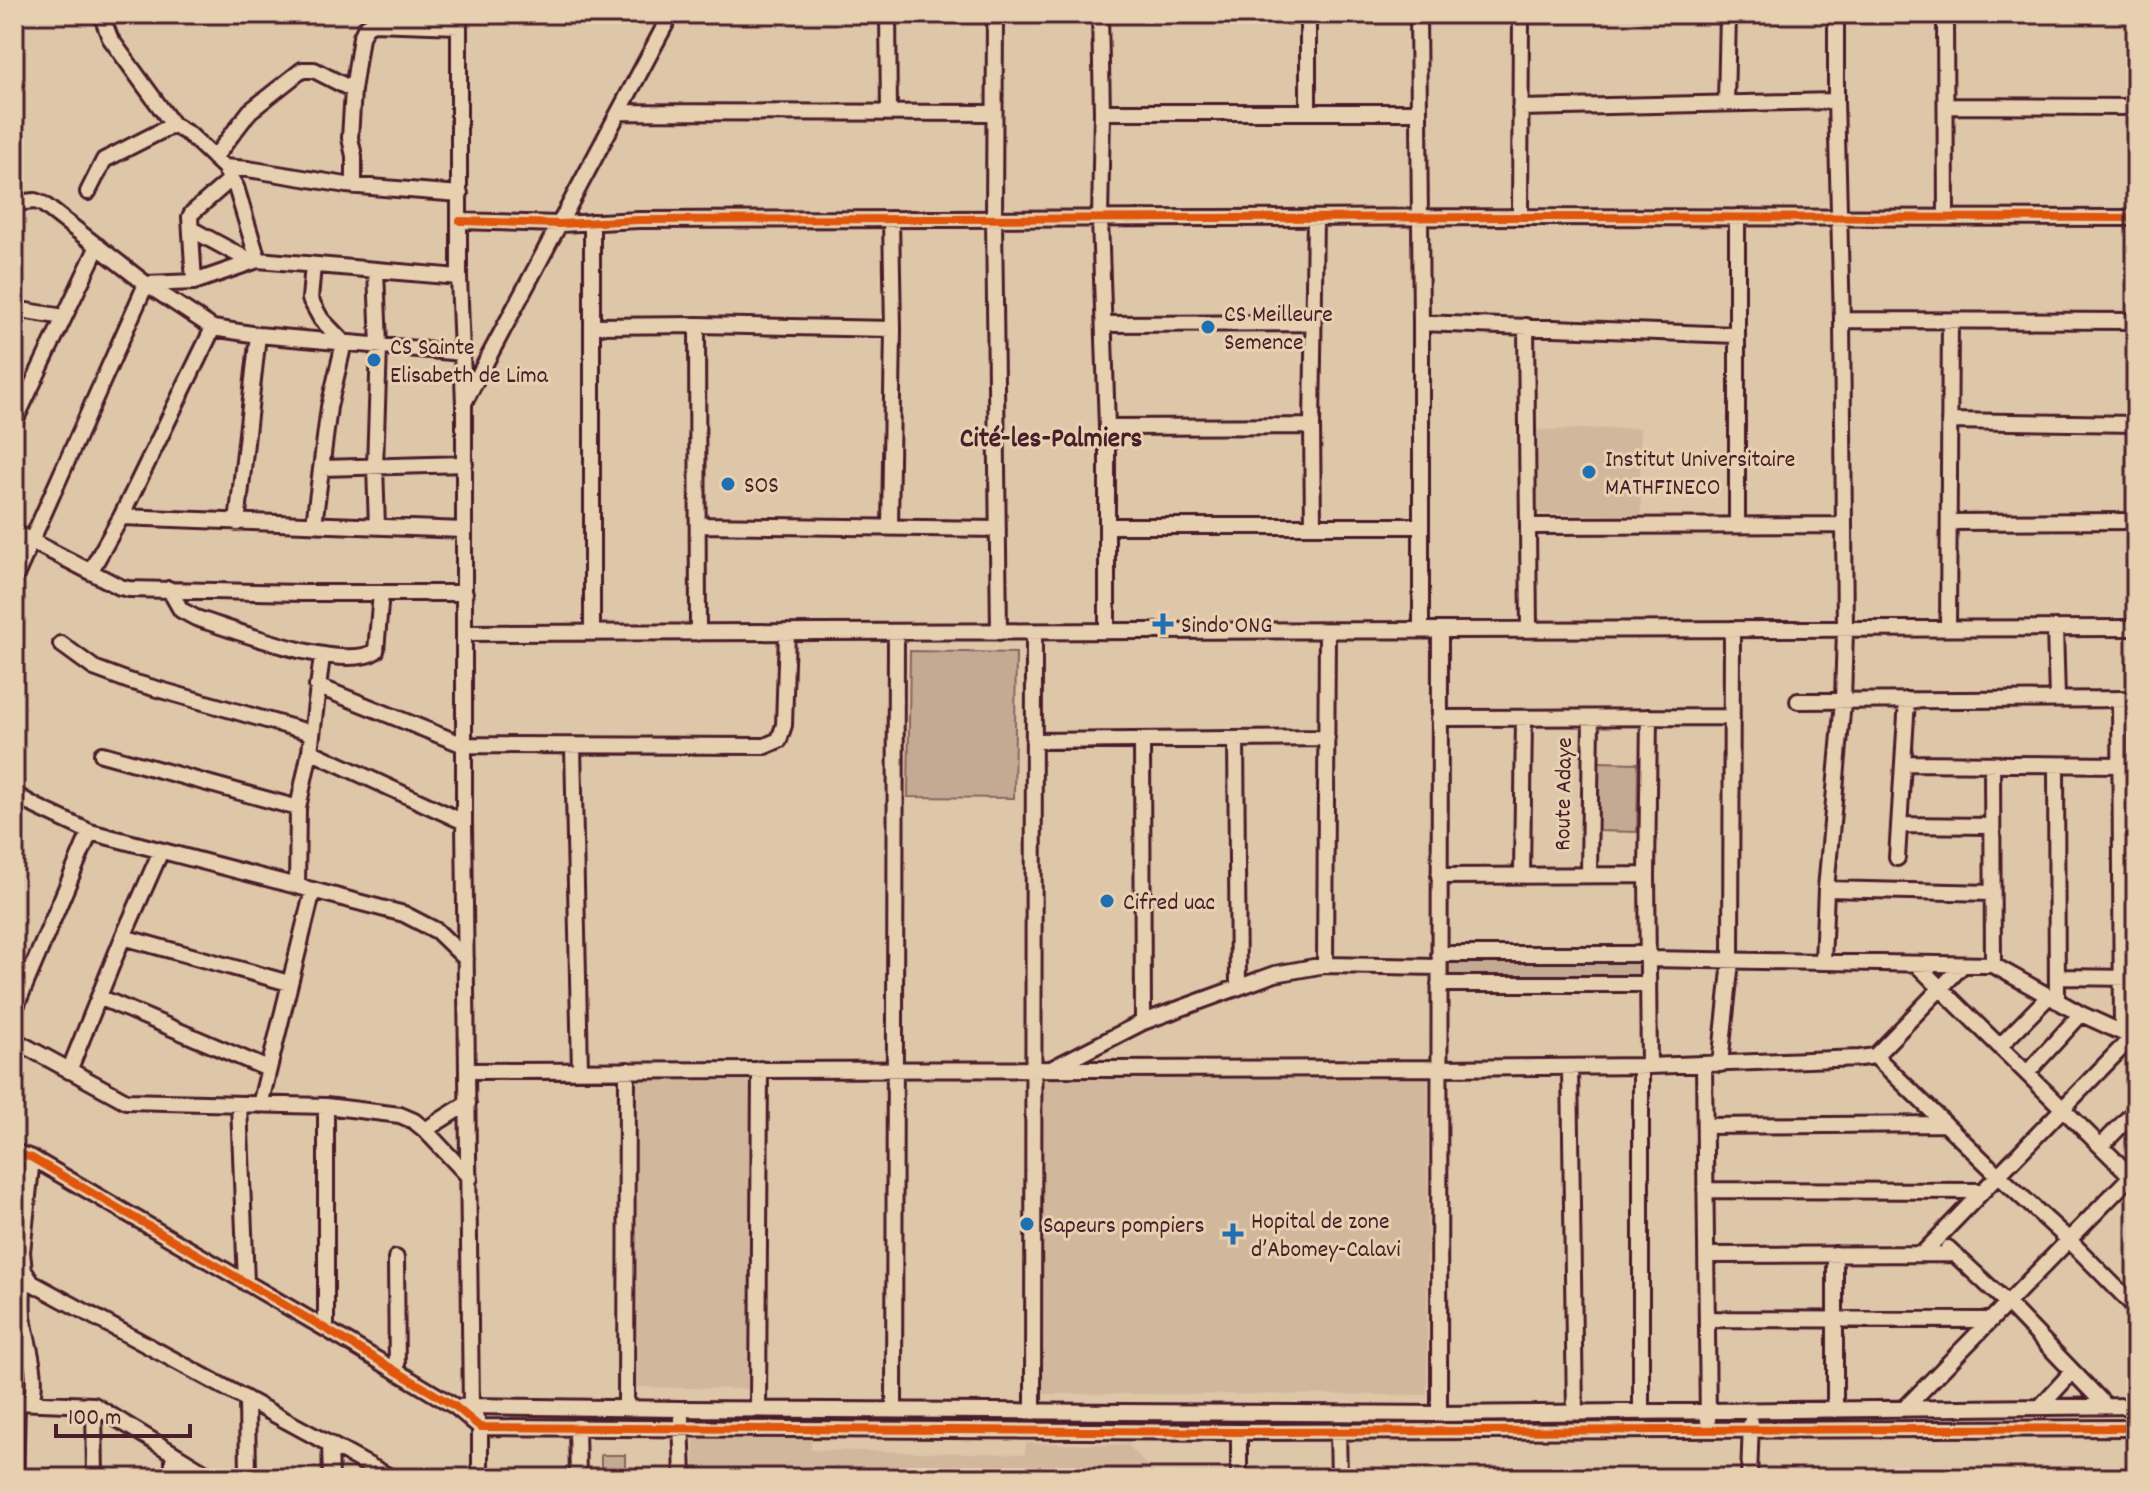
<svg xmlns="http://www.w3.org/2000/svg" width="2150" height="1492" font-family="Dekko,sans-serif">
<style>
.built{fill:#d1b89d}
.green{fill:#c5aa93;stroke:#88645f;stroke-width:2}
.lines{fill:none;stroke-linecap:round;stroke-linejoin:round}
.minor-casing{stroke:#4a1f2b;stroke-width:20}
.minor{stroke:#e7d0b0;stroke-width:14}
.cycleway-casing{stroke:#e7d0b0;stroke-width:13}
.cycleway{stroke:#e0560e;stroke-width:8}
.poi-dot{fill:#1f6fb2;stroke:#e7d0b0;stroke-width:3}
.labels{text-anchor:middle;stroke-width:6;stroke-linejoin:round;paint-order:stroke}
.poi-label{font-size:24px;fill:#4a1f2b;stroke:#e7d0b0;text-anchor:start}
.street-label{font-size:24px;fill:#4a1f2b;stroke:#e7d0b0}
.quarter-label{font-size:28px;font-weight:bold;fill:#4a1f2b;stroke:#e7d0b0}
</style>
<rect width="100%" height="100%" fill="#dec6a8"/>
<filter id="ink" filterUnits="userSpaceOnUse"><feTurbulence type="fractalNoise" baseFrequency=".0125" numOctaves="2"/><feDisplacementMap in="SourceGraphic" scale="16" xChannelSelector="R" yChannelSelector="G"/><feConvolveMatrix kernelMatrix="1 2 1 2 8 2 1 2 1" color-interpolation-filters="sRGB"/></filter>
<g filter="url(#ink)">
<path class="built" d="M1640,428L1641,515L1538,514L1537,430Z
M1038,1074L1428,1075L1427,1395L1038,1394Z
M637,1081H750L751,1389L637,1387Z
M694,1436L811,1438V1450L1025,1454L1026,1443L1128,1445L1159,1478H694Z
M1178,1472H1237V1478H1171Z"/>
<path class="green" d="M910,651L1016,653L1014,798L908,797Z
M1598,762L1638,763L1637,832L1597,831Z
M1449,957H1643V981H1449Z
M601,1455H625V1478H601Z"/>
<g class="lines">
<defs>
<path id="minor" d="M101,14L110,38L173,125L189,134L224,167L248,169L346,185L460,194
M459,14V277L464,404V822L471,1406L480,1427V1478
M888,14L889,112
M995,14L994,219L999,632
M1100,14L1102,112L1100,219L1107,427V631
M1250,14L1308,15
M1308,14V112
M1418,14L1421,323V630
M1945,14L1946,217
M1726,104L1728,14
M1946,106L2136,107
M1520,108L1836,101
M619,112L994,113
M1102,112H1419
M214,158L250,111L302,70H314L353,90
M226,171L236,187L258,260
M354,186V156L350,138L353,90L361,37L366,27L373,23L459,26
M88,192L104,160L173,125
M14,203L35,201L43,204L146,284L213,328L258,335L463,353
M1520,217L1521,14
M1737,217V525
M460,221L560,224L639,220L1520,217L2136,218
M191,229L252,262
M313,265L310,299L321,319L344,343L329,407L314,524
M376,271L379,346L375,466L377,527
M194,282L190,217L192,213L231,179
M146,284L194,282L258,260L459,277
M14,309L64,317
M1842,320L2136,321
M1421,323L1736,335
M1104,324L1313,323
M697,325L698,633
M593,326L697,325L893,329
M1526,326L1529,630
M464,403L671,14
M1949,421L2136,424
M14,423L98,246
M1107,427L1312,426
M322,468L465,464
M121,517L464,530
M1949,522L2136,521
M237,523L258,335
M698,525L998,529
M1313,525L1312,426L1315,218
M1107,526H1421
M1528,526L1843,525
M890,527L893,329L891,219
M14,532L120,587L129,589L302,593H465
M90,572L121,517L213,328
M14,580L146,284
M169,589L181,610L196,618C235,630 343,673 376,651L381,593
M2055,628L2057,699
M1948,629L1950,321
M465,633L2136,628
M592,633V222
M61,644L94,668L129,681L312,733
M317,686L464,745L765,746L779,740L784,725L787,632
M2120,699L2122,1032
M1798,701L2136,699
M1649,717L1647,875L1649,1066
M1439,718L1732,717
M1236,739L1238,987
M1142,740L1143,1022
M1034,741L1327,738
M573,746L580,1070
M310,751L464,822
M102,754L298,808
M1903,763L2121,765
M1992,764L1993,965
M2056,765L2057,1001
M14,794L37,807L90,832L404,914L437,931L466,959
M1899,825L1992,826
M1897,858L1907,700
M1522,875L1524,718
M1589,875L1591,718
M1439,876L1647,875
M297,886L298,808L310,751L322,656
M1826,889L1992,893
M123,937L289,983
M1439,954H1649
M1649,959L1993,965L2081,1014L2136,1039
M1823,962L1826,889L1843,701L1845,629L1842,320L1836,101V14
M1916,964L2135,1180
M1325,965L1327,631
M2057,977L2136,978
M1439,984H1648
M99,997L268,1069
M14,1011L90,832
M14,1040L126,1101L326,1106L400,1115L414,1121L425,1130L470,1178
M2000,1046L2048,997
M1875,1056L1998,1175L2069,1240L2136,1308
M1720,1064L1731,961L1732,629
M1704,1065L1708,1420
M1641,1066V1412
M1570,1067L1575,1413
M1053,1068L1143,1022L1275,974L1325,965L1439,967
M69,1071L123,937L161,851
M467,1071L1439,1068L1649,1066L1860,1058L1875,1056L1963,965
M2027,1073L2081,1014
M239,1104L246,1283
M260,1105L313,890
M1705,1126L1945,1124
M425,1130L468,1103
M2101,1146L2136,1110
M14,1152L32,1158L326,1329L456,1407L480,1427L1239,1432L2136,1428
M32,1158L22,1252L24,1271L32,1283L392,1478
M1705,1190L1981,1191
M1948,1248L2007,1303L2106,1406
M1835,1254V1410
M1922,1254L2132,1037
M1706,1255L1953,1254
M396,1258L397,1372
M24,1271C23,1288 21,1307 24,1323C28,1347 39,1377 31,1401
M1707,1319L1991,1320
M326,1329V1106
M247,1400L248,1478
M14,1402L94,1405L214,1478
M94,1405L95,1478
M456,1407L471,1406L681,1409L1439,1414L2136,1406
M2040,1407L2072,1372
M626,1408L627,1070
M758,1409L760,1069
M1904,1409L2136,1171
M894,1410L896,632
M1033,1412L1034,632
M1439,1414L1440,630
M681,1418L683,1478
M577,1427L578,1478
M1338,1431L1339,1478
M1239,1432V1478
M330,1444L331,1478
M173,1453V1478
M15,1478L17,1402
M1749,1478L1751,1422"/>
</defs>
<use href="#minor" class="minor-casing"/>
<use href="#minor" class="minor"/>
<defs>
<path id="cycleway" d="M460,221L560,224L639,220L1520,217L2136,218
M14,1152L32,1158L326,1329L456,1407L480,1427L1239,1432L2136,1428"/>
</defs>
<use href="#cycleway" class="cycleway-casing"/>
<use href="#cycleway" class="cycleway"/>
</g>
</g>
<g class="poi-dot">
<circle cx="1208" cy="327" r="8"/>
<circle cx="374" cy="360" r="8"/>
<circle cx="1589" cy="472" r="8"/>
<circle cx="728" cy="484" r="8"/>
<path d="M1159 612h8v8h8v8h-8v8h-8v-8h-8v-8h8z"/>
<circle cx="1107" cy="901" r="8"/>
<circle cx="1027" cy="1224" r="8"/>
<path d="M1229 1222h8v8h8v8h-8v8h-8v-8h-8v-8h8z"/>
</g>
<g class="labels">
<g class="poi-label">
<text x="1224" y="321">CS Meilleure<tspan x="1224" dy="28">Semence</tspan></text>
<text x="390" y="354">CS Sainte<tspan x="390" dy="28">Elisabeth de Lima</tspan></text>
<text x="1605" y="466">Institut Universitaire<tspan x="1605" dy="28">MATHFINECO</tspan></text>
<text x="744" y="492">SOS</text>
<text x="1181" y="632">Sindo ONG</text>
<text x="1123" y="909">Cifred uac</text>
<text x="1251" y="1228">Hopital de zone<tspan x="1251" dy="28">d’Abomey-Calavi</tspan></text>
<text x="1043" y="1232">Sapeurs pompiers</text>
</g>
<g class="street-label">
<text transform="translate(1562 794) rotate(-89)" y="8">Route Adaye</text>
</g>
<g class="quarter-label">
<text x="1051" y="446">Cité-les-Palmiers</text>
</g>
</g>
<rect width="2150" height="1492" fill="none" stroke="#e7d0b0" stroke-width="48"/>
<rect x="24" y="24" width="2102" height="1444" fill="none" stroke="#4a1f2b" stroke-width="3" filter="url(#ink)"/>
<path d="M56 1424v12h134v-12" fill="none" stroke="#4a1f2b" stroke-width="4"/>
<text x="68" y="1424" font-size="24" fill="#4a1f2b" stroke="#e7d0b0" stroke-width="6" paint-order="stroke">100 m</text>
</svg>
